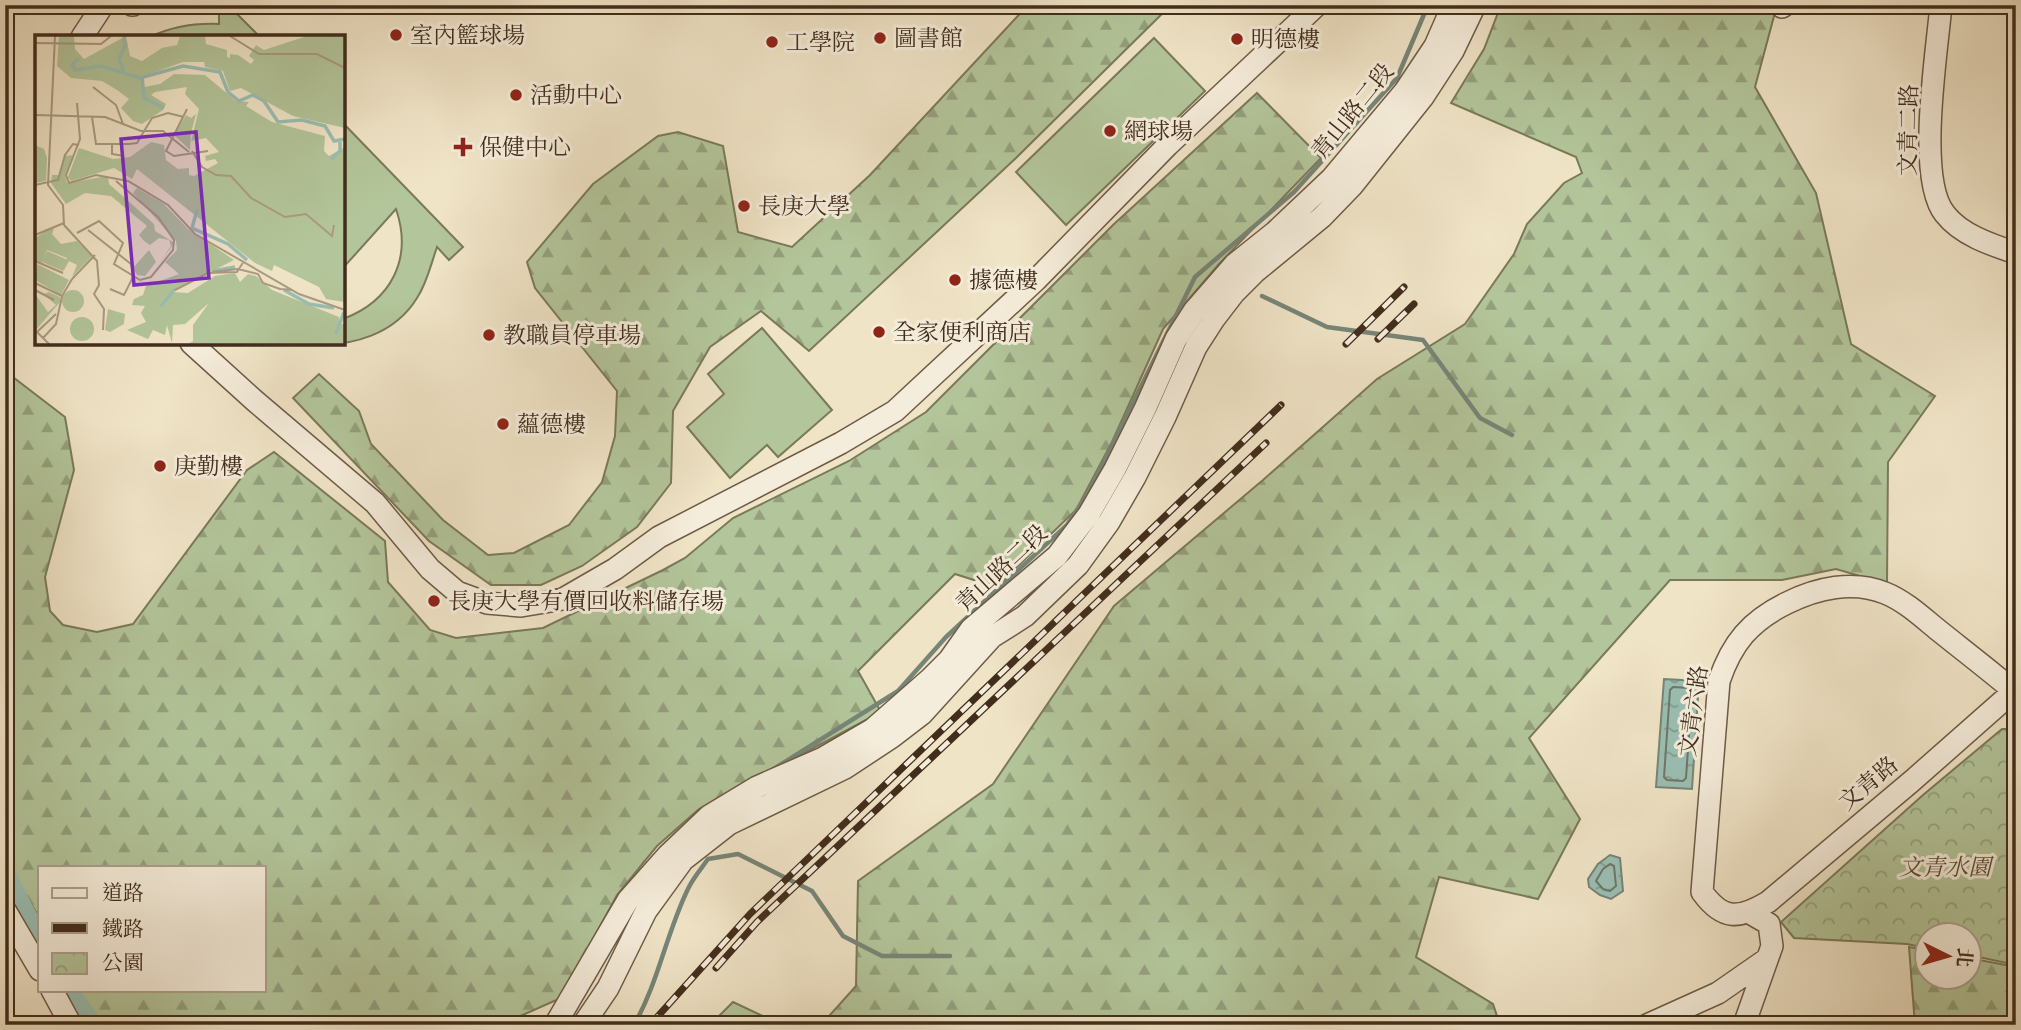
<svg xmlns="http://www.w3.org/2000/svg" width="2021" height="1030" font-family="'Libre Bodoni','Noto Serif TC',serif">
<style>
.forest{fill:url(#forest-firs);stroke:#7a795b;stroke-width:2}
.park{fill:url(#park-crowns);stroke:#7a795b;stroke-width:2}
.garden{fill:#b3c59a;stroke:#7a795b;stroke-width:2}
.water{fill:url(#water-ripples);stroke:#778577;stroke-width:2}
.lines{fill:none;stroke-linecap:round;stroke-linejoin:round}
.shore{stroke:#6e7668;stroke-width:2}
.stream{stroke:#778577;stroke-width:4.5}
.river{stroke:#9abfb3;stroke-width:26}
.minor-casing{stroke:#6e5b47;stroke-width:24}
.minor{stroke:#f5eddb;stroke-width:21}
.rail-casing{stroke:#422d1c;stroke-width:7}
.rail{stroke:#f5eddb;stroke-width:4.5;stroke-dasharray:13;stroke-linecap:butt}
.poi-dot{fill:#8f2418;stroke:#f5eddb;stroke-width:2.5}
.labels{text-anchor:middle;stroke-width:6;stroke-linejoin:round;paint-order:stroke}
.poi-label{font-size:23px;fill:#422d1c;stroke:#f5eddb;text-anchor:start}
.street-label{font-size:23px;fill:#422d1c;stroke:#f5eddb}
.park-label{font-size:23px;font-style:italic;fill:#594b35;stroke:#f5eddb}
.inset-river{fill:none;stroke:#9abfb3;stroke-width:3.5}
.inset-road{fill:none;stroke:#aa9b83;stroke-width:2}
.view{fill:#7b2cbf;fill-opacity:0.15;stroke:#7b2cbf;stroke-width:3.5}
.inset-edge{fill:none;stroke:#422d1c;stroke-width:3.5}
</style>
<defs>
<pattern id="forest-firs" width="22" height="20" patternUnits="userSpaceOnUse" patternTransform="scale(1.75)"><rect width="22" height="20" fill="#b3c59a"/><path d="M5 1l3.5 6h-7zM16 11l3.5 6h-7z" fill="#93a07d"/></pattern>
<pattern id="park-crowns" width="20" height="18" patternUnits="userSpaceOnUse" patternTransform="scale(1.75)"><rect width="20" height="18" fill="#b3c59a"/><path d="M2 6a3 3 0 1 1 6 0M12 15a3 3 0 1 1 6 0" fill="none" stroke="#93a07d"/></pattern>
<pattern id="water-ripples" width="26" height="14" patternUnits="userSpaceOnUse" patternTransform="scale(1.75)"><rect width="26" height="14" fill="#9abfb3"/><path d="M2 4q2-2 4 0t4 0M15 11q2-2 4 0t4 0" fill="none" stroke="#7f9c91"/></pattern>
</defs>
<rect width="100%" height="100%" fill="#f0e4c7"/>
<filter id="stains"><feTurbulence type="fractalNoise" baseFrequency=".00286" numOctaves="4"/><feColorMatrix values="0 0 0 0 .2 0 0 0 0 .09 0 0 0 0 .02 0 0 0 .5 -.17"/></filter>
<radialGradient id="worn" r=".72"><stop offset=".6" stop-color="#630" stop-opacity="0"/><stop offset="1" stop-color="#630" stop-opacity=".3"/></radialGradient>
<path class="forest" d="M1028,5H1171L1016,158L809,351L761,311L710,347L673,411L671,483L637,527L582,566L541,585H491L429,541L293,398L319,374L359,411L371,444L443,520L488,555L514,553L569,525L602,482L615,436L617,391L535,288L527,262L593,184L658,136L678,132L723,146L738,232L792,247L870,175Z
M1501,5H1777L1755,87L1816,193L1851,344L1935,396L1888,462L1887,584L1836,569L1782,580H1670L1529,738L1580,819L1538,899L1439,877L1416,957L1493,1004L1500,1025H821L856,986L858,881L993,784L1114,606L1263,480L1377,379L1465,324L1514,254L1527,224L1564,183L1582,173L1576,157L1451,103L1484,49Z
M1257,93L1321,158L1219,264L1163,329L1112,442L1076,510L996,587L955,574L858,671L881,712L699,809L657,846L617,895L561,998L518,1017L512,1025H98L79,990H264V867H40V919L5,860V371L65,417L74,470L45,577L50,611L63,625L97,632L133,624L247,470L274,452L385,541L388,582L430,630L456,638L543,628L663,570L685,558L733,518L849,461L926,412L1113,225Z
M1909,947L1926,950V978H1968L1969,958L2016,967V1025H1915Z
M733,1002L782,1025H710Z"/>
<path class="park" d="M2002,729H2016V965L1969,955L1968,936H1926V948L1907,944L1794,938L1781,922L1923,795Z"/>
<path class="garden" d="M228,5L260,37H150C173,26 194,23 219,24V14Z
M1154,38L1205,91L1066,225L1016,172Z
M343,123L463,247L449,260L437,247C431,264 427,283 417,298C395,334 352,347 312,344L309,343H343V319C391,301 413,259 396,209L343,268Z
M762,328L832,410L778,457L767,445L730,478L687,427L724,394L708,374Z"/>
<path class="water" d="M1664,679L1699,681L1692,789L1656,787Z
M1610,855L1620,858L1623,891L1611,899L1600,895L1589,887L1588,879L1598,864Z"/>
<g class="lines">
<path class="shore" d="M1673,687L1689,688L1692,691L1686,778L1683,781L1667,780L1664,777L1670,690Z
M1610,864L1614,866L1616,886L1610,891L1603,889L1596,881L1603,869Z"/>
<path class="stream" d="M1262,296L1327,327L1423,340L1480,418L1512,435
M772,770L898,691L946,637L1067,525L1089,492L1195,277L1294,192L1397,78L1428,5
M634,1025C658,983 666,935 687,891C692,879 701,869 708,859L738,854L812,891L843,936L882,956H950"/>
<path class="river" d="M5,880L40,948
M64,990L89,1025"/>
<defs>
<path id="minor" d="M132,5H133
M1941,5C1937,52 1916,179 1945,214C1961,235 1992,245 2016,253
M1782,7L1785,5
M82,37L103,5
M191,343L255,401L375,503L430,569L457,592L487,603L521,606L563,599L615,569L659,537L841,443L895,411L1036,280L1168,145L1317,5
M2016,688L2014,691L1912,781L1768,902C1739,919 1723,921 1702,892L1719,681C1732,643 1750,621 1787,603C1817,588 1853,580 1885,593C1905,601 1922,617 1938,630C1963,650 1989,670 2014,691L2016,692
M5,910L40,970
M52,990L71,1025
M555,1025L628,900L668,855L709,816L757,787L823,758L873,729L930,679L949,660L971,629L1057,556L1089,514L1115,469L1145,409L1176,339L1194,311L1235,264L1275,232L1332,178L1405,91L1435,46L1453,5
M583,1025L608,988L646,911L683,860L729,824L845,768L892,737L922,714L992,637L1025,616L1078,565L1109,522L1135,477L1165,417L1196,347L1214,319L1234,293L1255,272L1322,217L1352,186L1423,97L1453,51L1475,5
M1647,1025L1718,993L1767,959
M1744,1025L1772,946L1769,924L1750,913"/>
</defs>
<use href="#minor" class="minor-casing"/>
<use href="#minor" class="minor"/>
<defs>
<path id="rail" d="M1378,339L1414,304
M1346,344L1404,287
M716,968L757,922L1266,443
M650,1025L750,914L1281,405"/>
</defs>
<use href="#rail" class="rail-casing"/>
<use href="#rail" class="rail"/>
</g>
<g class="poi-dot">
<circle cx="396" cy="35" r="7"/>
<circle cx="880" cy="38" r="7"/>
<circle cx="1237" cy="39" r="7"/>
<circle cx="772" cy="42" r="7"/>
<circle cx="516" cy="95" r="7"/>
<circle cx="1110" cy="131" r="7"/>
<path d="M459.5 136.5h7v7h7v7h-7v7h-7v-7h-7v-7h7z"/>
<circle cx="744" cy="206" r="7"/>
<circle cx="955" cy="280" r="7"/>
<circle cx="879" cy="332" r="7"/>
<circle cx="489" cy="335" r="7"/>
<circle cx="503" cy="424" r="7"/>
<circle cx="160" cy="466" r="7"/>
<circle cx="434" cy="601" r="7"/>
</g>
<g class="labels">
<g class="poi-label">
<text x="410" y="43">室內籃球場</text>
<text x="894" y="46">圖書館</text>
<text x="1251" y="47">明德樓</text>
<text x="786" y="50">工學院</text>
<text x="530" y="103">活動中心</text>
<text x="1124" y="139">網球場</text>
<text x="479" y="155">保健中心</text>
<text x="758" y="214">長庚大學</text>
<text x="969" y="288">據德樓</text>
<text x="893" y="340">全家便利商店</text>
<text x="503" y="343">教職員停車場</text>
<text x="517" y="432">蘊德樓</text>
<text x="174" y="474">庚勤樓</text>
<text x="448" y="609">長庚大學有價回收料儲存場</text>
</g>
<g class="street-label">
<text transform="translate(1352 111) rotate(-51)" y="8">青山路二段</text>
<text transform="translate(1908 130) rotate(-89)" y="8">文青二路</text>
<text transform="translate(1001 568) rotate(-43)" y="8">青山路二段</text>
<text transform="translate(1693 711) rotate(-82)" y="8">文青六路</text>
<text transform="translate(1868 783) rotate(-40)" y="8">文青路</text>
</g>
<g class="park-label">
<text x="1945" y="875">文青水園</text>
</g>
</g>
<g transform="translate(35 35)">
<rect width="310" height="310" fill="#f0e4c7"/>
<path d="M2,229L34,245L26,260L0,245ZM14,257L25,262V267L0,296V259L13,277L21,270L8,259Z" fill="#b3c59a"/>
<path d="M24,1H39L40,14L49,24L91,1L95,21L107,26L127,13L142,10L145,1H170L171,9L192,15V22L195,23V19L203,20L216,29L219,25L214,21L221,10L229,15L272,1H310V93L258,81L206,53L195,56L188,36L170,32L169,27H148L106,42L109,52L125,49L139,39L170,40L201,66L214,67L211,71L237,87L290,101L289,116L294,121L310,112V267L291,264L284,252L239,230L237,236L220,228L102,134L97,144L79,133L36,146L33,142L44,113L78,124L95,122L116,107L129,110L131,125L143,134L154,133V140L159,141L183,128L180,124L171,126L170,121L184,117L171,103L156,106L164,74L150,59L152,52L120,57L116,60L131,69L128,75L107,89L98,86L86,73L94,64L82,55L67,46L36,43L22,31ZM38,120L30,140L32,148L73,141L74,149L119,189L120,196L138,207V210L126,226L136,211L134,205L124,203L115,210L109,206L104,200L112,191L76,161L50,158L31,169L16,148L17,140H24L29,121ZM102,153L129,169L153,194L199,225L136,257L153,258L180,241L200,238L205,247L213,239L221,241L237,255L304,282L305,289H310V309H153L158,306V290L174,268L150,289L138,290L137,308L132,290L130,300L118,295L113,304L92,295L111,287L106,278L110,271L97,270L99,264L108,260L111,251L144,239L130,227L142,215L141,206L98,158ZM14,194H19L17,199L26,209L42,206L57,221L37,242L42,230L34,226L28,237L32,223L12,215L7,228L0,225V203Z" fill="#b3c59a"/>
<path d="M0,110L9,114L12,123L11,146L0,148ZM310,158V177L289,188L301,164Z" fill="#b3c59a"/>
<path d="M161,79L156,98L155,115L139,100L151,80L156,83Z" fill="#b3c59a"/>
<path d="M114,215L121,227L110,241L102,240L98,233ZM12,216L33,225L28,236L7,227ZM27 266a11 11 0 1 1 22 0a11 11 0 1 1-22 0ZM73,274L90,279L89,289L75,297L70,295ZM35 294a12 12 0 1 1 24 0a12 12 0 1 1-24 0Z" fill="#b3c59a"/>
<path class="inset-river" d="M89,1L90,11L84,24L89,37M44,23L37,30L40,35L66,31L105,43L148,31L185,37L193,57L204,66L218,60L229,66L243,87L267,85L290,91L299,106L310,104M107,41L109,63L129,73M296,124L305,116V107M162,175L157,193L193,209L212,225M178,236L200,232M249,255L274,269L299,273M126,271L140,254M301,299L309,277"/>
<path class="inset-road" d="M20,1L13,150L28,170L29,190L62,226L64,250L59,259L69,274L68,295M195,1L224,19H282L310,33M0,8L66,9L76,1M58,52L81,70L88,89M42,68L45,104L31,140L34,148L61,140L93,146L133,170L160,199L264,259L310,275M152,74L131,116L139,121L173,116M0,80L70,82L106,96H128L154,117M57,82L61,109H94L102,108L117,83L133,78L149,82M77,109V119L89,121M157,116L167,132L181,140L196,141L216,163L250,182L271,179L297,201L299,190M0,150L23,145L30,120L38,109L44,110M53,195L96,229L99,240L89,260L75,254M42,198L64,186L88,208L79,229L105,245L116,242L138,215L139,205L123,182L81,146M0,200L29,188M0,226L28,238M177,237L203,234L223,239L228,248L245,254L257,255M0,248L27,261M0,255L19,265M140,255L173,238L202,237L209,226M8,303L21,289L27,261L37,244L60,220M14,309L2,297L21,279"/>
<path class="view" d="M161,97L174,243L99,250L86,104Z"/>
<rect width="310" height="310" class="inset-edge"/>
</g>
<rect width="2021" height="1030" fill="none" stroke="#f0e4c7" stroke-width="28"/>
<rect x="7" y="7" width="2007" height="1016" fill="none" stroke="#422d1c" stroke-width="3.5"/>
<rect x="14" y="14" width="1993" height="1002" fill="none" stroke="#422d1c" stroke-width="2"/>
<rect x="38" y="866" width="228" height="126" fill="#f5eddb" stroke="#ada08f" stroke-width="2"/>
<rect x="52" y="888" width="35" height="10" fill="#f5eddb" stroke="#ada08f" stroke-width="2"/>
<text x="102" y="900" font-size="21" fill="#422d1c">道路</text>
<rect x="52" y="923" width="35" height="10" fill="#422d1c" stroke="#ada08f" stroke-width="2"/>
<text x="102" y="936" font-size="21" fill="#422d1c">鐵路</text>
<rect x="52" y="953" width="35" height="21" fill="url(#park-crowns)" stroke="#ada08f" stroke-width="2"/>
<text x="102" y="970" font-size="21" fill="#422d1c">公園</text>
<g transform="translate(1948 956) rotate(95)"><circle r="33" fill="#f5eddb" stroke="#ada08f" stroke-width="2"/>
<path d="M0-5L12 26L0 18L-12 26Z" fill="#8f2418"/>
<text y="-10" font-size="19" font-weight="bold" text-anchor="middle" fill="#422d1c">北</text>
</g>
<rect width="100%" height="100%" filter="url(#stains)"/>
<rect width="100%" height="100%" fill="url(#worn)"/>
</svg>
